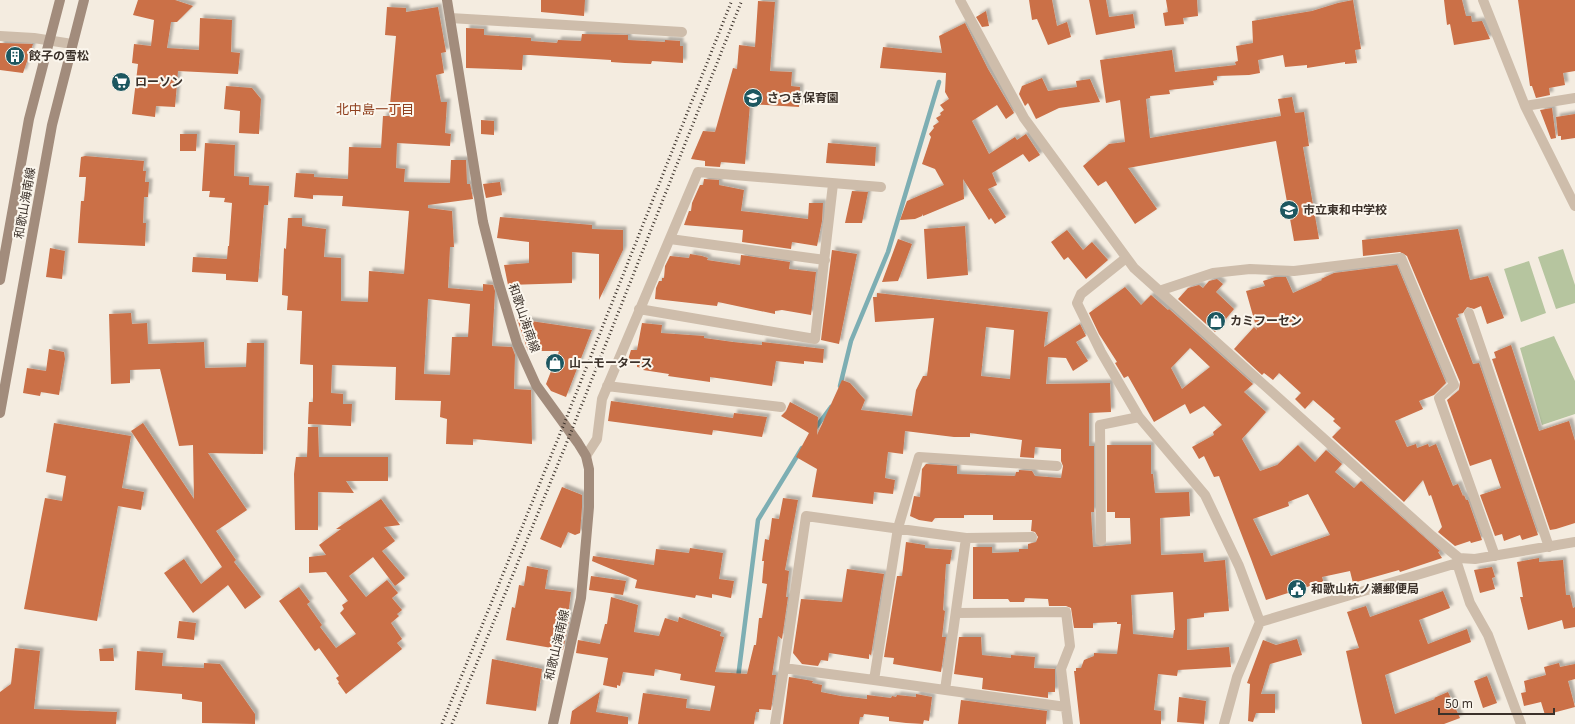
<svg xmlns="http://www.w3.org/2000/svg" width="1575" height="724" font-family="'Noto Sans','Noto Sans JP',sans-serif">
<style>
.pitch{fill:#b6c59f}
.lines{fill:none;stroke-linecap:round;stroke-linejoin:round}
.stream{stroke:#7daeb3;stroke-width:4.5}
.building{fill:#cb6f47;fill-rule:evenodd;filter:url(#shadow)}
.minor{stroke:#cebdab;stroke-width:10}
.secondary{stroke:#a28c7c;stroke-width:10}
.rail{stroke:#3b312a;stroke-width:3;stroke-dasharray:1 3;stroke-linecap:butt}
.labels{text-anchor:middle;stroke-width:4;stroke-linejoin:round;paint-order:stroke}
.poi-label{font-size:12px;font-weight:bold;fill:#3b312a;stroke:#fbf6ed;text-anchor:start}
.street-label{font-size:12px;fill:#3b312a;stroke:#fbf6ed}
.neighbourhood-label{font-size:13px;fill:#8f401f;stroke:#fbf6ed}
</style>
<defs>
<filter id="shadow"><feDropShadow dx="3.5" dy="-3.5" stdDeviation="1" flood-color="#0004"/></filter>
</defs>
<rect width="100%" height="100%" fill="#f4ece0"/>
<path class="pitch" d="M1563,249L1575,285V303L1556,309L1538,257Z
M1529,261L1546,313L1521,322L1504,269Z
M1554,336L1575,381V414L1542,425L1520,348Z"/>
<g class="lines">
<path class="stream" d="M840,386L851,341L888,252L939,82
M814,430L831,407
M738,678L758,520L802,448"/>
</g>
<path class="building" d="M138,0H175L193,6L177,22H171L167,48L199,50L200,18L232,20L231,52L240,53L238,74L178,71L175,107L156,106L155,117L132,114L138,64L132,63L134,44L151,46L154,20L133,15Z
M541,0H585L584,16L541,12Z
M1029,0H1052L1057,26L1067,22L1071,37L1048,45L1037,19L1032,20Z
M1089,0H1106L1109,17L1133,14L1135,28L1096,35Z
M1166,0H1197L1198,16L1183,18L1184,24L1165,26L1163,13L1168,12Z
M1353,0L1361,49L1355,50L1357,63L1345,64V62L1307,68V65L1285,67L1283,55L1258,60L1260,73L1249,75L1217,76V80L1213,81L1214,85L1169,90L1170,94L1150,96V98L1146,99L1150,138L1281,116L1278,99L1292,97L1295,113L1304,112L1309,146L1303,147L1319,239L1294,241L1276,141L1128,168L1157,209L1135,224L1106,181L1098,186L1083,166L1109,144L1125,142L1120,100L1106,103L1100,60L1172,50L1175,72L1236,65L1235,62L1238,61L1236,46L1253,43L1252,21L1312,11L1338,3Z
M1444,0H1462L1466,16H1471L1472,22L1482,21L1490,39L1454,45L1450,24L1447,25Z
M1518,0H1575V71L1563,73L1565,85L1549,88L1550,95L1536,98L1532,86H1530Z
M758,1L775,2L770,71L792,72L791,86L800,87L799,107L750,104L745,164L721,162L720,167L705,166V161L691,159L703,131L715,132L733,68L737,69L739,45L755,47Z
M387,7L406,8V12L438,7L446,52L441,53L444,73L436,75L441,102H447L445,133L451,134L450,146L397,143L396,168L405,169L404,182L450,183L451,160H466L467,184H470L473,199L428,205V208L452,211L454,247H450L448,288L483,291V284L493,285L495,291L492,346L512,347L515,355L514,389L531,390L532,444L473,439V445L446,444L447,419L440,417L441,401L395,400L396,367L332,365L331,393L343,394V404H352L351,426L308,424L309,402H313V365L300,364L302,311L287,310L288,296L282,295L284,248L286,249L288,218H302V226L326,229L324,257L341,258V301L368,302L369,271L404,274L409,211L342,206L343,196L313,195V199L294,197L296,173L314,174V177L348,179L349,147L381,148L383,116H389L396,36L385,35ZM428,299L470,304L468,337H452L450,375L424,374Z
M986,11L989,26L982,27L976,17Z
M965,23L988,69L1014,113L1006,119L997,105L972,121L989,154L1015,137L1017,140L1026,134L1040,155L1029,162L1023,154L992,173L997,185L988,189L1006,217L995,224L991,218L989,220L963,179L964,199L923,216V214L922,216L915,219L900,220L907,201L944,185L935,169L922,164L931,137L929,134L934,128L933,126L939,122L936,118L941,115L940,113L944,110L940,105L949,99L945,92L946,73L880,68L883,47L942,53L939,36Z
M466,28L484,29V35L531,38V41L557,43L558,40L581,41L582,34L628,35V40L665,42V40L680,41V46H683V63L652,61L651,64L625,63L611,62V60L530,55H523L522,70L466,68Z
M0,43L33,44L23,73L0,70Z
M1042,78L1048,91L1077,87L1076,81L1090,79L1100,102L1059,108L1036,119L1028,103L1025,106L1019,94L1022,86Z
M226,86L252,88L261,99L259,134L239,133L240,111L224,109Z
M1552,108L1556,138L1551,139L1540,110Z
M1575,114V138L1561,140V136H1558L1556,117Z
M481,120L494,121V135L481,134Z
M180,134H197L196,151H180Z
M205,143L235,145L234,176L249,177V185L269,186L268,205H264L258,282L226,280V274L192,272L193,257L227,259L228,246H229L232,203L224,202L225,198L209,197L210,191H202Z
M828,143L876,147L875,166L826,163Z
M85,156L144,161L143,171H146L145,182H149L148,197H144L143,223H146L145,246L78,243L81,201H84L86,177H79L81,157Z
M704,179L719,180V185L744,190L741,211L808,219L809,203H823L822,221L817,246L792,242L791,249L742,242L743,230L684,225L689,211H691L692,203L700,185H703Z
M500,182L502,195L486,198L483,184Z
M852,191L868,192L862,223H845Z
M500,217L592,225V229L623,230V250L599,300V254L572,252V283L508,285L504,265L529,263V242L497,238Z
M965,226L968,275L927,279L924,229Z
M1458,229L1470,280L1488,276L1504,318L1487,324L1481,306L1474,309L1467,307L1463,313L1458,314L1459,317L1456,318L1473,364L1479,363L1538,535L1522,540L1520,535L1504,541L1502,534L1495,536L1480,495L1501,488L1491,459L1470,466L1447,400L1459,390L1460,382L1407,256L1400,252L1363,256L1362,240Z
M1067,230L1083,250L1092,242L1108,260L1086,279L1068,257L1064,260L1051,242Z
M898,239L912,244L898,281L882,282Z
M50,248L65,251L62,279L46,277Z
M832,250L857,254L839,344L821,340Z
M690,254L702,256L708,258L707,260L740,265L741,255L790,262L789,269L816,272L811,315L782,310L775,311V314L718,302L717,306L655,299L656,288L659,281H662V278H664L665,266L670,256L689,258Z
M1397,265L1446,383L1434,395L1419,401L1423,409L1395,421L1407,447L1416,444L1417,448L1428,444L1429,447L1436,444L1453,486L1458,484L1463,496L1464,495L1466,500H1468L1482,540L1471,543L1470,541L1455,546L1438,532L1442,527L1431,495L1429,496L1423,480L1404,502L1332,437L1341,428L1333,421L1335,419L1313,400L1305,409L1295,399L1301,393L1279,373L1273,380L1264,373L1262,375L1234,349L1254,327L1257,330L1246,291L1265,286L1263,281L1275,277H1286L1293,293L1322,280L1321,279L1334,273Z
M1217,279L1223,284L1216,292L1234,309L1215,332L1178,299L1188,288L1199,285L1203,288L1209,281Z
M1125,287L1141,305L1151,295L1168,310L1169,309L1253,384L1244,392L1266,412L1242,439L1260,471L1277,465L1298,445L1315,462L1326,450L1342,464L1335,472L1354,488L1361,481L1440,551L1438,552L1442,558L1400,572L1399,570L1353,583L1350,571L1322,577L1325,587L1312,591L1310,586L1266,600L1251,559L1219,476L1214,477L1204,456L1199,459L1192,447L1214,435L1213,432L1222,425L1204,406L1190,414L1185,404L1154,422L1128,376L1124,378L1115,363L1117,362L1099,334L1089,313ZM1190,348L1210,367L1182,389L1171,368ZM1308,494L1330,535L1271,556L1253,519L1289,506L1288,502Z
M877,293L1048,312L1044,347L1080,324L1086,336L1076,342L1088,361L1073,371L1066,358L1048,357L1046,384L1110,383L1111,412L1089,413V446H1094V512H1091L1093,547L1131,544L1130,518H1115V512H1107V445H1151V474H1153L1155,493L1189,492L1190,516L1160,518L1161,555L1203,553L1204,562L1225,560L1229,611L1204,613V617L1187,619V650L1229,647L1231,667L1178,670L1177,676L1158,674L1154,710L1161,711V724H1080L1074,671H1076V668H1081L1084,660L1094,656V653L1117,654L1121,624H1117V622L1093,623V628H1074L1071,608L1066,606H1049L1048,599L1025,598L1024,602H1010L1008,599H973V547H992V553L1019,552V549H1028V544L1036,542L1038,537L1035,532L1031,531L1032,520H993V515H964V518H935L932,522L919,520L910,516L914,496L920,497L922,469L926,464L957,466V474L1015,476L1016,472H1019V470L1032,471L1035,476L1061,478L1063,466L1061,461V449L1035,447L1034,458L1020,457L1022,440L970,433V437H954L905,431L903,454L888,452L885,478L895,480L893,494L874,492L873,504L812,497L817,469L796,457L809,433L781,416L786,411L790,402L818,417L817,435L842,380L850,383L865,400L861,410L912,416L916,390L923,376H927L934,318L875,322L873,297H877ZM986,327L1014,330L1010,379L981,376ZM1173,592L1175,630H1174L1173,638L1133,634L1131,595Z
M131,313L132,324L147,323L148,344L204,342L205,368L246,367L247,343H264L263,454L208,453L247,510L216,531L236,560L234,562L261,597L245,609L228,585L193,613L164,573L184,559L201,584L222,567L131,431L143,423L194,499L193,445L179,446L160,369L130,370V383L111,384L109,314Z
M517,319L592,330L566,397L551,391L546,384L559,351H528Z
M642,323L662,325L661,333L704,336V338L733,342L762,345V342L824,349L823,363L804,361V364L776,361L772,386L710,377V382L668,376L669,374L643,370V368L637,367V365L627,363L631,350H637Z
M1511,345L1539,431L1569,421L1575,441V523L1556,529L1550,530L1492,359L1496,358L1494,352Z
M49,349L64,352L65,359L59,395L41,392L40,396L23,393L27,368L46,371Z
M611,401L733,418L734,413L767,417L762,437L713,430L712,435L608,421Z
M54,423L131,436L122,488L144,492L141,510L118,506L97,621L24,609L45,498L62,501L66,476L46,472Z
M308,427H318L319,457H388V481H346L354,493L318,492V530H295L294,474L296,457H307Z
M562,487L582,495V507L580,533L575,535L568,532L561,548L540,539Z
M783,498L798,500L785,570L789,571L786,597H788L782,639L778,636L772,675H776L771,710L759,709V712H756L754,724H638L643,693L687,699L686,708L710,711L715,686L680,680L681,674L655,669L654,676L623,672L620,686L617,685V688L603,685L608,658L576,653L578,640L600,644L605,624H607L611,597L638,605L634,632L659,636L665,618L678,622L679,617L721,632L720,636L724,637L715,672L747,674L754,645H756L759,618H762L767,584L762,583L764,561H762L765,539L769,540L772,518L779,519Z
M381,499L400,525L384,527L395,541L382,551L405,578L395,586L373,557L349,576L366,597L387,580L398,593L392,598L402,610L397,614L399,616L391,623L402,639L397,643L402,649L346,694L338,683L339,682L336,678L339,676L319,648L315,651L279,601L299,587L310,602L307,604L322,625L320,627L336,648L356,634L340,613L344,609L342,605L348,601L326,572L309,573V557L326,555L319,545L341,529H336Z
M906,542L925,545V548L952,550L950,564H946L943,610L945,611L942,637H946L941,672L893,664L894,658L884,657L897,576H902Z
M690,548L723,553L719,579L734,581L731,598L712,594V598L696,595L695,598L635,588L637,580L592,561L593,556L654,565L656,549L689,553Z
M1539,558V562L1563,560L1566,595H1570L1573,608L1575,607V627L1564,629L1562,620L1528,630L1520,597H1523L1517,562Z
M527,566L548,570L545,589L571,592L568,616H570L563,650L506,640L512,607L515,608L519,585L524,586Z
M1492,567L1495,577L1492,578L1495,589L1480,593L1474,570Z
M847,569L884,574L871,655L869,654V659L829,653L828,661L821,660L818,666L802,664L793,653L801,599L842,602Z
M591,576L626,581L623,595L589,590Z
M1443,591L1450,608L1419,620L1428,644L1467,629L1471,642L1385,675L1395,714L1435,699L1434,698L1448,692L1460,718L1444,724H1362L1346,651L1359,648L1347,612L1366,606L1370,617Z
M179,621L196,623L194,640L177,638Z
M959,637H981L982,655L1011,658V655L1035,657L1034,668L1055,669V692H1048V698L982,689L983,678L954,674Z
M1297,639L1302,655L1270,664L1261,694H1275V713H1256L1253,722L1248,721L1250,684L1247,683L1263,640L1276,645Z
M15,648L40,651L34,709L117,712L116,724H0V692L11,684Z
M113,648L114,661H100L99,649Z
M137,651L163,653L162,666L204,668V663L220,664L255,714V724L202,723V702L182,699V694L135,690Z
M492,659L542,669L536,711L486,704Z
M1559,663L1560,667L1575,664V679L1568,681L1575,707L1545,715L1541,702L1524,706L1521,693L1526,692L1524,681L1546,675L1544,667Z
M1487,676L1497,703L1483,708L1474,681Z
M789,677L813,681L812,683L822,685L821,692L841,696L867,699V695L891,698L892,696L896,697L897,695L916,697V694L932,697L929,721L924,720L923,724L906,723L889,721V717L864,714L863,717H860L859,724H783Z
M600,692L596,712L628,717V724H570L572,711Z
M1179,697L1206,701L1204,724L1177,722Z
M961,700L1047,711L1046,724H958Z"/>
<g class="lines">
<path class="minor" d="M960,0L1024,118L1134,268L1432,536L1459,558L1475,559L1575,542
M1483,0L1525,106L1575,206
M450,18L682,32
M0,36L34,38L72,44
M1525,106L1575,98
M670,239L825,260
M1126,258L1081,294L1077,303L1101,352L1139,417L1205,495L1239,566L1260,622L1237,677L1224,724
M1159,291L1213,273L1250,269L1294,271L1401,258L1454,385L1439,398L1495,556
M639,309L815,339L833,184
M1469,313L1549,547
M607,386L781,407
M586,456L597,439L602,399L698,172L881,187
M1057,466L919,457L898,528L874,680L1066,707
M1101,541L1100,425L1139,417
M1457,563L1470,603L1488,635L1521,724
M956,613L1066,612L1070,646L1061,669L1068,724
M1260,622L1457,563L1459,558
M784,668L806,516L966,538
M945,690L966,538L1032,537
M775,724L784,668L874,680"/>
<path class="secondary" d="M447,0L483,222L497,277L517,343L536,385L578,443L586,456L589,469V507L581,598L553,724
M0,280L29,119L60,0
M0,413L52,125L84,0"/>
<path class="rail" d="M442,724L564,424L732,0
M452,724L571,432L742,0"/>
</g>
<defs>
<symbol id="building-disc" viewBox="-11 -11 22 22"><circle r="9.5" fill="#1d5760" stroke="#fbf6ed"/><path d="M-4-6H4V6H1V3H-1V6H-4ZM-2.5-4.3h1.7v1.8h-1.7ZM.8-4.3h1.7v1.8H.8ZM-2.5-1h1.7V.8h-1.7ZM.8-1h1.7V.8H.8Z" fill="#fff"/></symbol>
<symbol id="supermarket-disc" viewBox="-11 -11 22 22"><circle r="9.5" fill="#1d5760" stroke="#fbf6ed"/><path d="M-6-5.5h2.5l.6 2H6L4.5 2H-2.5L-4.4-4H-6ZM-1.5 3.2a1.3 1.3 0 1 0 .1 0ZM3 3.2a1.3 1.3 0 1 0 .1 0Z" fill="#fff"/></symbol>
<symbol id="school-disc" viewBox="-11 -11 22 22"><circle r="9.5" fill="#1d5760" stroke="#fbf6ed"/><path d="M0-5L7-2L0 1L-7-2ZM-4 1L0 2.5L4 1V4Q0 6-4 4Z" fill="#fff"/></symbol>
<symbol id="shop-disc" viewBox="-11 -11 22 22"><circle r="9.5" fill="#1d5760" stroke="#fbf6ed"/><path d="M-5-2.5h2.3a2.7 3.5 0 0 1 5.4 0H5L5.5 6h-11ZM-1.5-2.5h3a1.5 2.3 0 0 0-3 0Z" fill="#fff"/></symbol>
<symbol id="civic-disc" viewBox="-11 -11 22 22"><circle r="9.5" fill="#1d5760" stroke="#fbf6ed"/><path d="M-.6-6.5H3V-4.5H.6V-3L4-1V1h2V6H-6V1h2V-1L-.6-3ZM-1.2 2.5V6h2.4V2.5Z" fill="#fff"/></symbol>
</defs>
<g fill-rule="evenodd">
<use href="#building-disc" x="4" y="45" width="22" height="22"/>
<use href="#supermarket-disc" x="110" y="71" width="22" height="22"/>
<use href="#school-disc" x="742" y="87" width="22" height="22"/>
<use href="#school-disc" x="1278" y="199" width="22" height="22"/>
<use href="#shop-disc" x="1205" y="310" width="22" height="22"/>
<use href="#shop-disc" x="544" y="352" width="22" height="22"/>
<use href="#civic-disc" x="1286" y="578" width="22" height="22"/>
</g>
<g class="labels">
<g class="poi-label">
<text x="29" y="60">餃子の雪松</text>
<text x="135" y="86">ローソン</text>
<text x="767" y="102">さつき保育園</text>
<text x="1303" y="214">市立東和中学校</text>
<text x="1230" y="325">カミフーセン</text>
<text x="569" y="367">山一モータース</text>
<text x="1311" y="593">和歌山杭ノ瀬郵便局</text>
</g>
<g class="street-label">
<text transform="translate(25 203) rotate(-80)" y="4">和歌山海南線</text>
<text transform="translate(524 318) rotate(71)" y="4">和歌山海南線</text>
<text transform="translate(557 645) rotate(-77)" y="4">和歌山海南線</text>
</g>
<g class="neighbourhood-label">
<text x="375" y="114">北中島一丁目</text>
</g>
</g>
<path d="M1439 708v6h115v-6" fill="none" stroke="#3b312a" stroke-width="2"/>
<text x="1445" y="708" font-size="12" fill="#3b312a" stroke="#fbf6ed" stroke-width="3" paint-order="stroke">50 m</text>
</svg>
